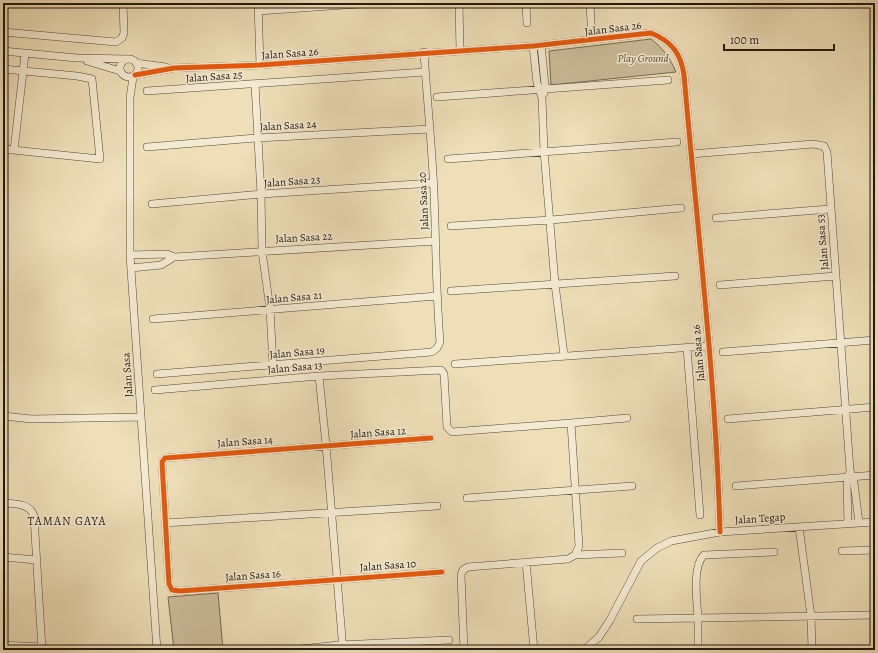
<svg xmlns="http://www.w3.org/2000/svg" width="878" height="653" font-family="Alegreya,serif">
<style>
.park{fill:#cbbd9b;stroke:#766a55}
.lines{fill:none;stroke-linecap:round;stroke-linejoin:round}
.minor-casing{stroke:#544939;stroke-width:8}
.minor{stroke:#f4ead1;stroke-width:7}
.cycleway-casing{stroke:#f4ead1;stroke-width:8}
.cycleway{stroke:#e8590c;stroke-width:5}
.labels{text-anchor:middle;stroke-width:3;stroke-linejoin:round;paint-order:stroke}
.street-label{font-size:11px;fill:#20170f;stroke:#f4ead1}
.park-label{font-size:11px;font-style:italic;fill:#534939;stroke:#f4ead1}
.neighbourhood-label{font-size:12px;letter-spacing:1px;fill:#20170f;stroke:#f4ead1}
</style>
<rect width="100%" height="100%" fill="#eedfb8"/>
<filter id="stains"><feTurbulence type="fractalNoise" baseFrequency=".005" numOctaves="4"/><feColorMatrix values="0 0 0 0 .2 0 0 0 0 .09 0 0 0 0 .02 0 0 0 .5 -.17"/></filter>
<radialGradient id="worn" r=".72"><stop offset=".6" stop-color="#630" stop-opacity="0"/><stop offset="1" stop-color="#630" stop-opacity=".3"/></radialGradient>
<path class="park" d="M651,39C663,48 670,58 676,72L551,85L549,51Z
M218,593L223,650H174L168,597Z"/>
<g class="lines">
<defs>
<path id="minor" d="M258,3L260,65
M459,3L460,50
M526,3L527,23
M590,3L592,40
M258,11L373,3
M3,32L116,42L122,38L124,33L123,3
M541,45L545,85L544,93
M533,46L537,83L542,98L544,151L555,284L564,355
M3,51L77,58L128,59
M120 68a9 9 0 1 1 18 0a9 9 0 1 1-18 0Z
M87,61L120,71
M136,63L166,67
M3,69L77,76L92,79L100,159L3,149
M135,75L174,68L260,65L533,46L651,33C671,41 681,53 684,75C697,227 716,380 720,532
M133,77L130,98V255L157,650
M255,84L261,194L262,251L270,309L273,365
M147,91L425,72
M437,97L668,80
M147,147L257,138L430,129
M14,150L25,54
M691,154L813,144L824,146L827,152L850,470L854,483L859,523
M448,159L677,142
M152,204L261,194L433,183
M716,218L830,209
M451,226L551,220L681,208
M130,255L167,254L174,257L436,241
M131,268L161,265L174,257
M720,285L836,276
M451,291L675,276
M153,319L437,296
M687,348L700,515
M723,352L875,340
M455,364L708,346
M157,374L432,352L437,348L440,342C436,292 436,242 434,193C432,146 427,99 424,52
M319,376L326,445L343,650
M155,390L319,376L441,370L444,374L447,427L452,432L571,423
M3,416L32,419L141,417
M728,419L875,407
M431,438L165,458L162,462L169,584L172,590L180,591L442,572
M736,486L875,475
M467,498L632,486
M3,503C15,504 30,503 34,516L42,650
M165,523L437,506
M848,523L847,484L849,474
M799,527L811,616L812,650
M842,551L875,550
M575,555L622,553
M3,557L36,560
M526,562L534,650
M637,619L698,618C697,601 692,566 704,555L774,552
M3,645L42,647
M291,650L339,645L449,640
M464,650L461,575L463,570L468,567L568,559L575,555L579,546L571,423L627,418
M584,650L599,637L610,620L641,561L657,548L671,541L720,532L875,522
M698,650V618L875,615"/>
</defs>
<use href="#minor" class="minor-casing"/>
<use href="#minor" class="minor"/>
<defs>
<path id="cycleway" d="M135,75L174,68L260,65L533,46L651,33C671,41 681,53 684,75C697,227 716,380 720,532
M431,438L165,458L162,462L169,584L172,590L180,591L442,572"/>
</defs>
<use href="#cycleway" class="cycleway-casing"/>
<use href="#cycleway" class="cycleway"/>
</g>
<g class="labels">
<g class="street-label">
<text transform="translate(613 28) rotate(-7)" y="4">Jalan Sasa 26</text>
<text transform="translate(290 53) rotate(-4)" y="4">Jalan Sasa 26</text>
<text transform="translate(214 76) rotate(-4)" y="4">Jalan Sasa 25</text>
<text transform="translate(288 125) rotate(-3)" y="4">Jalan Sasa 24</text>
<text transform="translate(292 181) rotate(-4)" y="4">Jalan Sasa 23</text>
<text transform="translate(423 201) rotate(-93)" y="4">Jalan Sasa 20</text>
<text transform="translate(304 237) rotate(-3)" y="4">Jalan Sasa 22</text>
<text transform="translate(822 242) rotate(-95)" y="4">Jalan Sasa 53</text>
<text transform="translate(294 297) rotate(-5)" y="4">Jalan Sasa 21</text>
<text transform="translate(297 352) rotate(-5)" y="4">Jalan Sasa 19</text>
<text transform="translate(698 353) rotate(-95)" y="4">Jalan Sasa 26</text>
<text transform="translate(295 367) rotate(-5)" y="4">Jalan Sasa 13</text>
<text transform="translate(127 375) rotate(-94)" y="4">Jalan Sasa</text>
<text transform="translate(378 432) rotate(-4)" y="4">Jalan Sasa 12</text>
<text transform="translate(245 441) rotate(-4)" y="4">Jalan Sasa 14</text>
<text transform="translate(760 518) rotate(-4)" y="4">Jalan Tegap</text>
<text transform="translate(388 565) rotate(-4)" y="4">Jalan Sasa 10</text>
<text transform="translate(253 575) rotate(-4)" y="4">Jalan Sasa 16</text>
</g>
<g class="park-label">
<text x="643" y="62">Play Ground</text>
</g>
<g class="neighbourhood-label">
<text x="67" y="525">TAMAN GAYA</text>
</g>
</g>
<rect width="878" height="653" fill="none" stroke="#eedfb8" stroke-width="16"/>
<rect x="4" y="4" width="870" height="645" fill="none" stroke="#20170f" stroke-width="2"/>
<rect x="8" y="8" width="862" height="637" fill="none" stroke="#20170f"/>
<path d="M724 44v6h110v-6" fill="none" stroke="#20170f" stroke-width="2"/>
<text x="730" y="44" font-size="12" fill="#20170f" stroke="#f4ead1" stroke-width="3" paint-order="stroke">100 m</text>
<rect width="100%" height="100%" filter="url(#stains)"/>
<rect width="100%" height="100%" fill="url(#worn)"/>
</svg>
